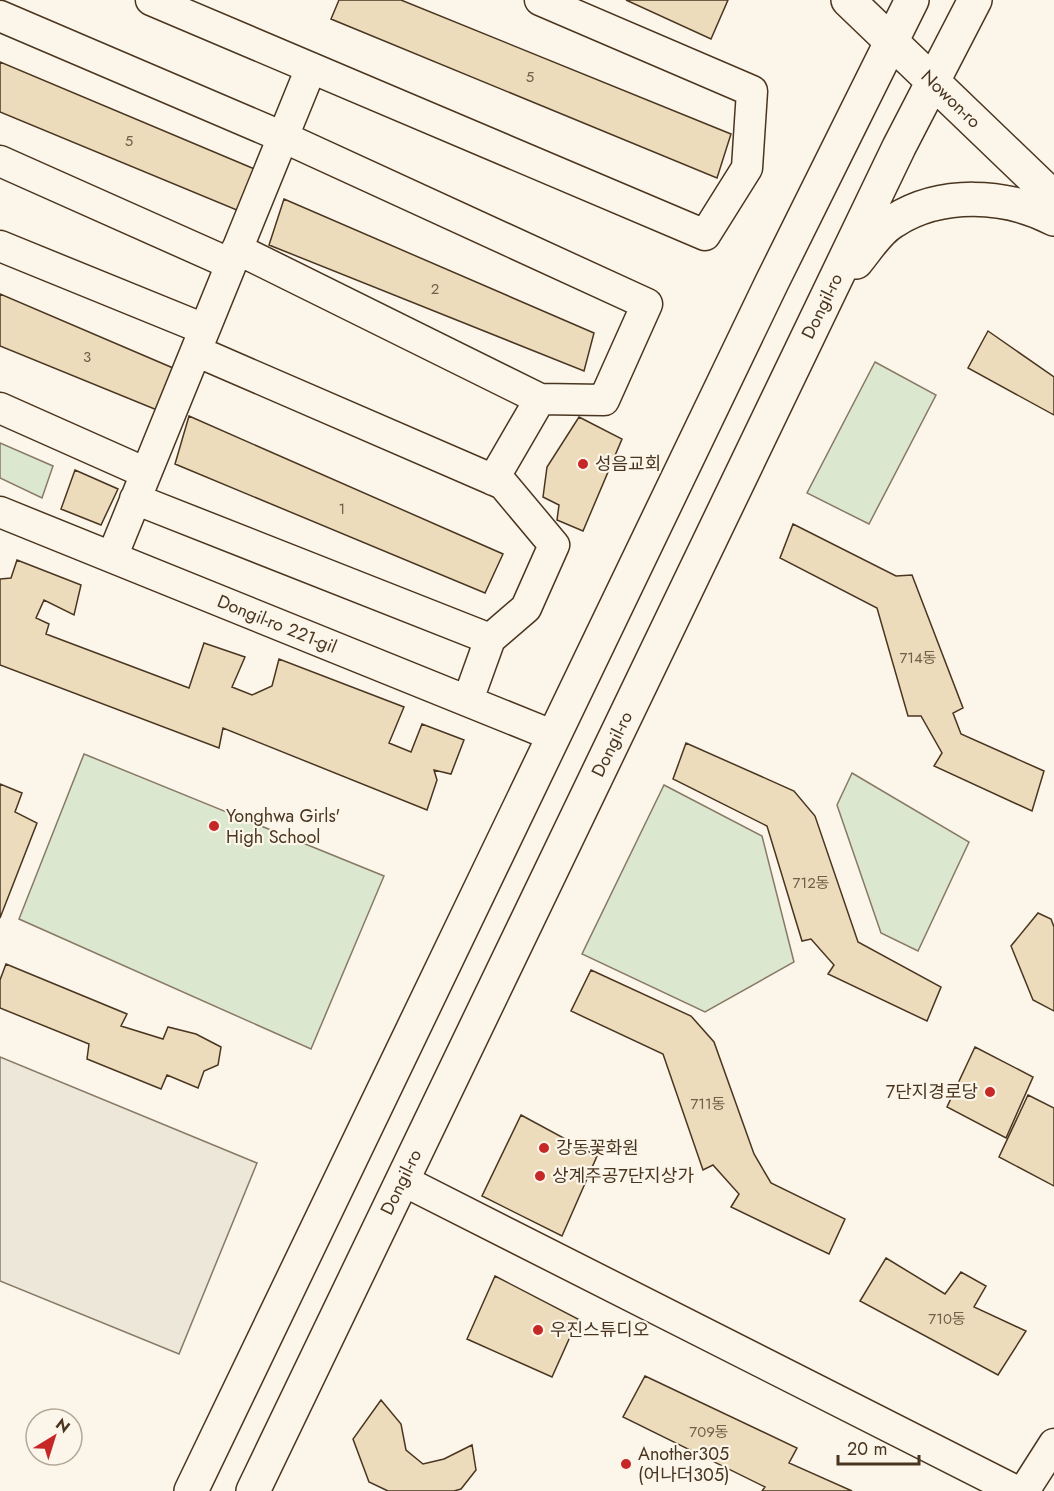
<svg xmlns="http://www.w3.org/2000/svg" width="1054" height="1491" font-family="Jost,'Noto Sans KR',sans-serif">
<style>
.green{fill:#dce7d0;stroke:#887966;stroke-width:1.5}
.parking{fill:#ede7d9;stroke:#887966;stroke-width:1.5}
.building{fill:#ecdcbc;stroke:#4a3520;stroke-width:1.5}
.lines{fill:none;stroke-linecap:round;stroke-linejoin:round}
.minor-casing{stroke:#4a3520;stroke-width:33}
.major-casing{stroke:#4a3520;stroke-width:36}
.minor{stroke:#fbf6e9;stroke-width:30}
.major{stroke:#fbf6e9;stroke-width:33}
.poi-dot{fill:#c62828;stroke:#fbf6e9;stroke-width:2}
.labels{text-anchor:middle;stroke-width:4.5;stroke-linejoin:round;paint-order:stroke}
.number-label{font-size:15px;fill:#725f47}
.street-label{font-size:18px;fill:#4a3520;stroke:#fbf6e9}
.poi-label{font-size:18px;fill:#4a3520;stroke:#fbf6e9;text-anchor:start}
</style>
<rect width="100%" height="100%" fill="#fbf6e9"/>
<path class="green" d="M875,362L936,395L869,524L807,493Z
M0,443L53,466L42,498L0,478Z
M84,754L384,876L311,1049L19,919Z
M852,773L969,842L918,951L881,933L837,805Z
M664,785L762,836L794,962L705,1012L582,954Z"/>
<path class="parking" d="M0,1057L257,1163L179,1354L0,1281Z"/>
<path class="building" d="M339,0H401L731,134L717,178L331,19Z
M626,0H728L711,39Z
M0,62L257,170L244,213L0,112Z
M284,199L594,333L584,371L269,245Z
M0,294L173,368L157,410L0,346Z
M988,331L1054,377V415L968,368Z
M189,416L503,554L485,593L175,464Z
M579,417L622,439L583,531L557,520L559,505L543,497L547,467Z
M75,470L118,489L101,525L61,509Z
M793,524L896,576L912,575L963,708L953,713L961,734L1044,771L1032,811L934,766L942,753L921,716H908L877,608L780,558Z
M17,560L81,585L74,615L44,600L36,618L49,624L46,634L189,688L204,643L245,657L232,687L252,695L272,686L279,659L404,707L389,743L411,752L422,724L464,740L451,774L434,770L437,780L427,810L223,728L219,748L0,665V579L11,578Z
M686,743L794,791L815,816L858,942L941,987L927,1021L828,974L834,965L811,939L802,941L767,826L673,779Z
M0,784L22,793L15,812L37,823L0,918Z
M1038,913L1051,919L1054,927V1011L1033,1000L1011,946Z
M6,964L127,1014L121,1026L163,1039L168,1027L196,1034L221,1047L218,1065L204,1071L198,1088L167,1075L161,1089L87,1059L89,1044L0,1008V980Z
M591,970L691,1016L714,1042L754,1154L771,1183L845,1219L829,1254L731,1207L739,1194L713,1165L703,1170L663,1054L571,1011Z
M975,1047L1033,1077L1006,1138L947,1107Z
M1028,1095L1054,1108V1186L999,1157Z
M521,1115L597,1156L562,1236L482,1196Z
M886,1258L945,1294L961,1272L986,1286L974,1307L1026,1331L998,1375L860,1301Z
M495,1276L578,1319L552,1377L467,1339Z
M645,1376L797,1448L789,1463L852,1491H762L765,1487L623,1417Z
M381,1400L401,1424L406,1450L423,1464L444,1459L472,1445L476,1470L461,1489L454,1491H388L369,1482L353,1439Z"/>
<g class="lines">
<defs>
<path id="minor" d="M151,0L705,235L747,168L752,91L540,0
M0,16L283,137L647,304L604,400L540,399L237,249
M0,161L231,264
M0,246L204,329
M196,351L503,484L554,545L526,608L490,639L468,700
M0,408L146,473
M493,480L540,399
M135,499L490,639
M0,512L554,736
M112,557L311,68
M402,1180L1016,1491
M1024,1491L1054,1444"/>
<path id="major" d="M848,0L1054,198
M856,262C867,249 879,229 894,221C941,191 1006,194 1054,219
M191,1491L772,282L912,0
M253,1491L899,147L975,0"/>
</defs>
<use href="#minor" class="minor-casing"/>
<use href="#major" class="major-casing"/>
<use href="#minor" class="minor"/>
<use href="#major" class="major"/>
</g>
<g class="poi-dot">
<circle cx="583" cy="464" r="6"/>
<circle cx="214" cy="826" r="6"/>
<circle cx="990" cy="1092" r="6"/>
<circle cx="544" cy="1148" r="6"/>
<circle cx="540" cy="1176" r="6"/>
<circle cx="538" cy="1330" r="6"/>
<circle cx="626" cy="1464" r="6"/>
</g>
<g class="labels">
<g class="number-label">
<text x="530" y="82">5</text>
<text x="129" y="146">5</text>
<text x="435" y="294">2</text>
<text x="87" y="362">3</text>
<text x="342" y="514">1</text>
<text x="918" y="663">714동</text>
<text x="811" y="888">712동</text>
<text x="708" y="1109">711동</text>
<text x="947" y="1324">710동</text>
<text x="709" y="1437">709동</text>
</g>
<g class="street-label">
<text transform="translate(951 99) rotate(44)" y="6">Nowon-ro</text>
<text transform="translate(822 306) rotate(-64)" y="6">Dongil-ro</text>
<text transform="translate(277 624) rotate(22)" y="6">Dongil-ro 221-gil</text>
<text transform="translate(612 744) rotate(-64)" y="6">Dongil-ro</text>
<text transform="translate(401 1182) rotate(-64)" y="6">Dongil-ro</text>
</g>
<g class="poi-label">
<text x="595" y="470">성음교회</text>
<text x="226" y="822">Yonghwa Girls'<tspan x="226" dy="21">High School</tspan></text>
<text x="978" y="1098" text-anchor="end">7단지경로당</text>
<text x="556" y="1154">강동꽃화원</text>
<text x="552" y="1182">상계주공7단지상가</text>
<text x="550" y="1336">우진스튜디오</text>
<text x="638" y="1460">Another305<tspan x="638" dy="21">(어나더305)</tspan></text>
</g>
</g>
<g transform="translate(54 1437) rotate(38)"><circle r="28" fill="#fbf6e9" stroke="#b4a999" stroke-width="1.5"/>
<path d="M0-4.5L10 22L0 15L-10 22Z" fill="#c62828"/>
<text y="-9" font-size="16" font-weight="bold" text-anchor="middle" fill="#4a3520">N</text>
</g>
<path d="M838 1455v9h81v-9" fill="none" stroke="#4a3520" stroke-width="3"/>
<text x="847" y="1455" font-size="18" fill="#4a3520" stroke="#fbf6e9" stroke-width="4.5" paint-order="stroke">20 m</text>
</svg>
